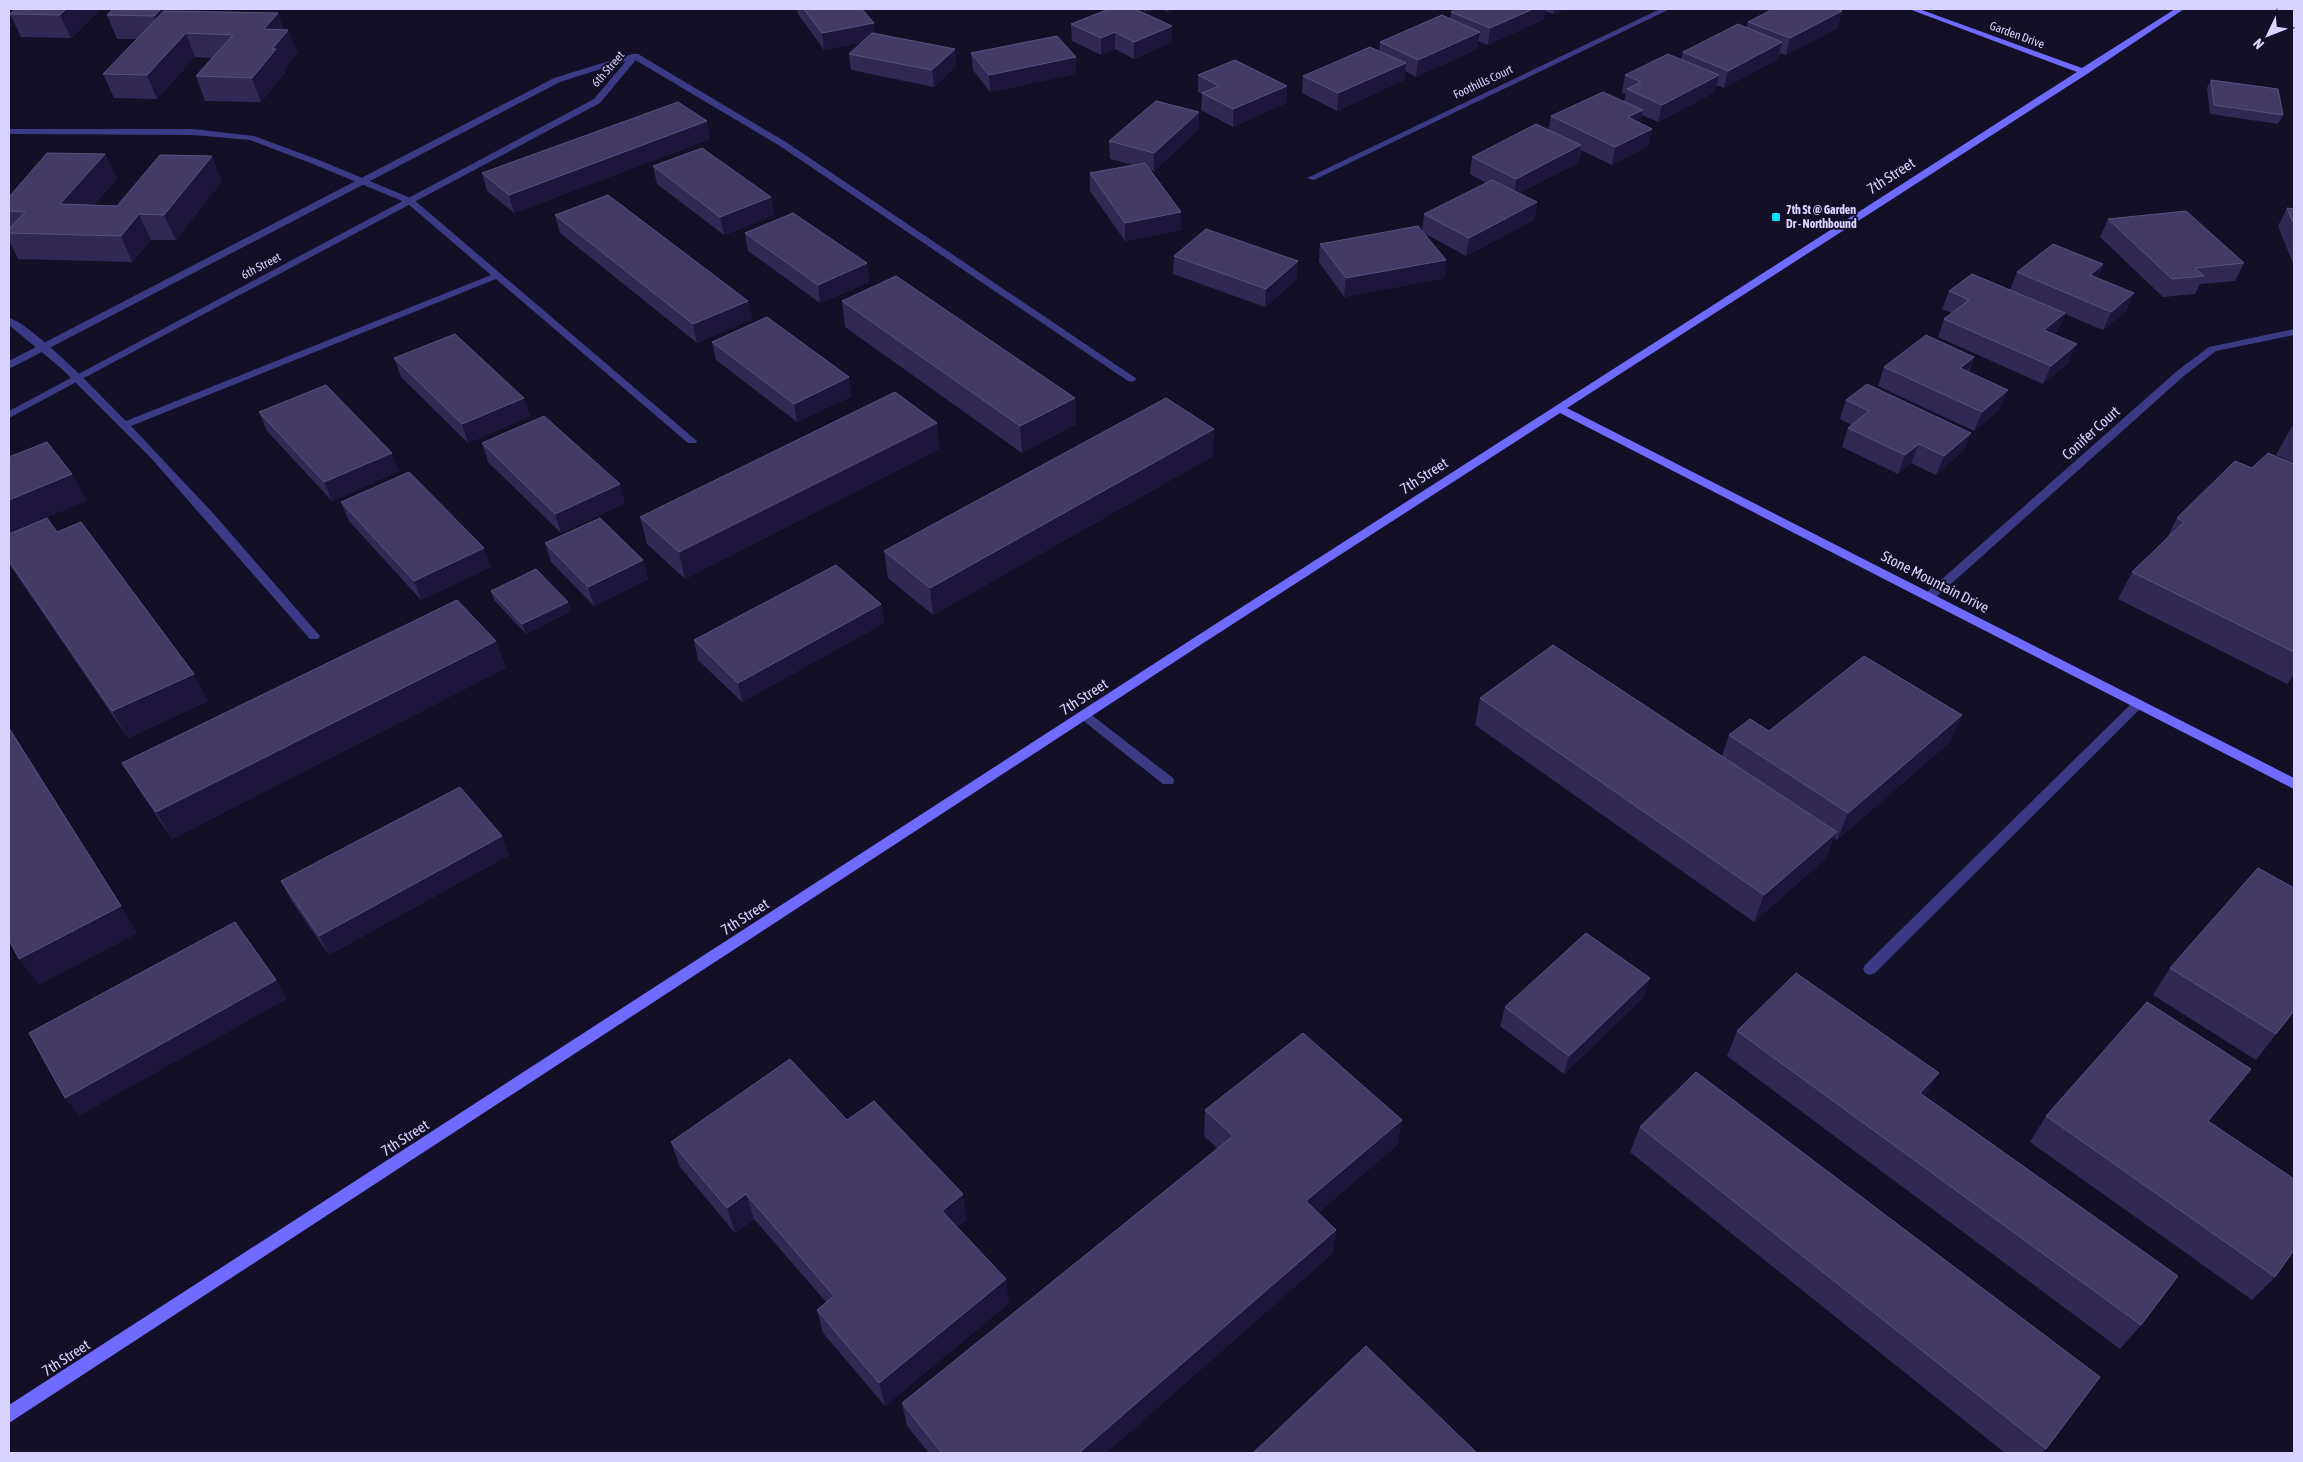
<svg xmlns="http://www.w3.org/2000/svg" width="2303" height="1462" font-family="'Asap Condensed',sans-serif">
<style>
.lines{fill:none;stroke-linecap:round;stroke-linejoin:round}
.lane{fill:#3d3a85;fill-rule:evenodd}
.street{fill:#3d3a85;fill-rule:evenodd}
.secondary{fill:#6f6bff;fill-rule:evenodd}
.wall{fill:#312854}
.shaded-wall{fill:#1d163a}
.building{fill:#433a66;stroke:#5a527e}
.poi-dot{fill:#00e5ff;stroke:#130f26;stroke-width:2}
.labels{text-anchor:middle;stroke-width:4;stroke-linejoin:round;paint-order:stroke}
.far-street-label{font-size:12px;fill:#d9d4ff;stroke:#130f26}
.far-poi-label{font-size:12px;font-weight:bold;fill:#d9d4ff;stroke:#130f26;text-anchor:start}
.street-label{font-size:15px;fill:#d9d4ff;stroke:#130f26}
</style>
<rect width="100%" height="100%" fill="#130f26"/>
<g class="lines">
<path class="lane" d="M632,54H638L786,142L1137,379L1132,382L1128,381L780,146L632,58Z
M193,129L254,136L319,160L413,199L697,441L696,443H688L496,279L131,426L212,512L320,636L318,639H310L150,457L62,369L9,325V318C33,324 105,400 126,421L491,275L407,203L313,164L250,140L193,135L9,134V129Z
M2138,700L2142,701L2144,704L2142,707L1875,973L1870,975L1865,973L1863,969L1865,965L2134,701Z
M1085,712L1089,713L1173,778L1174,781L1173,784H1163L1081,719L1079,716Z"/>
<path class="street" d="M1660,9H1670L1314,180L1307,178Z
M632,54L639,56L600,103L9,418V411L594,99L626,61L560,82L13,367L9,368V361L554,78Z
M2294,329V335L2216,351L2185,375L1933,600H1925L1923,597L1925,594L2177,371L2209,347Z"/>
<path class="secondary" d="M1909,9H1919L2082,68L2175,9H2184L2087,74L1567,408L2294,778V789L1560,413L1208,640L9,1423V1405L1200,634L2077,72Z"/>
</g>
<path class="wall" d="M100,9L71,38L21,37L10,14Z
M193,9L190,11L278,13L283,29L288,30L297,53L284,70L285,73L261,102L205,101L196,76L212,58L195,57L157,99L114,98L103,74L137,39H117L107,15Z
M797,9H862L875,33L955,49L956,66L934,87L851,70L849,54L862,42L824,50L798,14Z
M1140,9H1155L1146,12Z
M1161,9H1177L1168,12Z
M1457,9H1564L1553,14L1545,11L1544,19L1488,45L1478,41L1477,49L1416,77L1405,71L1404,80L1337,111L1302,93L1303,76L1379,51L1380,42L1450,19L1451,12Z
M1842,11L1838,28L1786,55L1780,53L1778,59L1724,88L1716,85L1715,92L1658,122L1642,115L1640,123L1652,129L1648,146L1612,165L1581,150L1578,163L1519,193L1537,202L1534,220L1466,256L1424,233L1446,260L1444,278L1344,297L1319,262L1320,244L1422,231L1424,214L1486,183L1470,174L1472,157L1548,130L1551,116L1624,101L1626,94L1622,93L1625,75L1681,59L1683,52L1746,28L1748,22Z
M1071,24L1172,26V42L1134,59L1115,49L1101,55L1072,41Z
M971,53L1076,74L990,92L973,70Z
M1198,75L1287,86L1286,103L1233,127L1201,110L1202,94L1198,92Z
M2211,80L2283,115L2278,124L2210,114L2207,88Z
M1199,112V129L1154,171L1150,170L1181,212V230L1125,241L1090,191V173L1133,165L1110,159L1109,141Z
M710,139L514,213L487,191L482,173Z
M105,154L117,179L94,205L117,206L222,181L176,240H151L132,262L18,259L9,240V197Z
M653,166L771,197L774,215L724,235L657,184Z
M2287,208L2294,209V266L2278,226Z
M555,215L748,301L752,319L697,343L560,233Z
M2108,219L2244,263L2235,281L2200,284L2195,294L2163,297L2100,237Z
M745,233L867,263L869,282L820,303L748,251Z
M1174,256L1297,279L1265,307L1173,274Z
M2103,264L2097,278L2134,293L2126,311L2103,330L2065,314L2057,332L2054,334L2069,362L2043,384L1938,337L1944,319L1952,313L1942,309L1949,291L2010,290L2017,272Z
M842,301L1075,398L1076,424L1022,453L845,327Z
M712,342L852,396L797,422L716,360Z
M1974,357L1969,372L2000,409L1974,431L1878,386L1884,367Z
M394,358L524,398L530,416L468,443L401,377Z
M1846,400L1971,433L1963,451L1936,475L1911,463L1898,474L1842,447L1848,428L1852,425L1840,419Z
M259,412L399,471L332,501L267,431Z
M937,423L939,449L685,579L647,544L640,517Z
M2294,425V463L2276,455L2291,428Z
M482,443L625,503L561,533L488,462Z
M1213,456L933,615L888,578L884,551Z
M2294,464V676L2287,684L2118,599L2132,572L2166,540L2177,518L2252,468Z
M341,502L491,567L421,600L349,521Z
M57,532L208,701L128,738L9,564V534Z
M545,543L643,560L648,579L594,606L551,562Z
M491,591L568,602L571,611L526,634L494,600Z
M881,604L884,623L742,702L698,660L694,640Z
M496,641L506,668L172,839L139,790L122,763Z
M1480,698L1722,756L1729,735L1962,715L1950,742L1837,840L1834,838L1826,858L1754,922L1475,725Z
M509,855L329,955L291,900L281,881Z
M2170,968L2294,1011L2256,1060L2153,995Z
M1644,997L1564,1074L1500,1026L1505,1007Z
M1737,1031L1939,1073L1925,1096L2141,1325L2120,1349L1727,1056Z
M2230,1094L2208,1121L2275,1277L2252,1300L2030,1142L2046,1116Z
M1205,1110L1402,1120L1397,1145L1318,1213L1336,1230L1332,1254L1106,1453H929L907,1426L902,1403L1218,1149L1204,1136Z
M847,1120L967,1219L957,1227L1009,1303L885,1406L823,1333L817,1310L826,1302L754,1219L735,1233L680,1167L671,1142Z
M1640,1127L2046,1449L2042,1453H2005L1630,1152Z"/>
<path class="shaded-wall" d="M66,9H100L71,38L60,15Z
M161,9H193L164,40L154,16Z
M1146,9H1155L1146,12Z
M1168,9H1177L1168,12Z
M1533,9H1546L1544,19L1488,45L1490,28Z
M1554,9H1564L1553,14Z
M1842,11L1838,28L1786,55L1790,38Z
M278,13L285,34L288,30L297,53L284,70L285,73L261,102L252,78L264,29Z
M9,19L12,25L9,28Z
M874,23L875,40L824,50L822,33Z
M1172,26V42L1134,59V42Z
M1115,32V49L1101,55V38Z
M1480,32L1477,49L1416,77L1418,60Z
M186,33L195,57L157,99L147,75Z
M1782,42L1778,59L1724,88L1728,71Z
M955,49L956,66L934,87L932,70Z
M1076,57V74L990,92L989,75Z
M1406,63L1404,80L1337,111L1338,93Z
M1719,75L1715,92L1658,122L1662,105Z
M1287,86L1286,103L1233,127V109Z
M1643,110L1639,127L1628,117Z
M1199,112V129L1154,171V153Z
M707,121L710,139L514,213L509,195Z
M1652,129L1648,146L1612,165L1615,147Z
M1581,145L1578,163L1514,196L1516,179Z
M105,154L117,179L72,230L60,204Z
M212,156L222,181L176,240L164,215Z
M771,197L774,215L724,235L720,217Z
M1537,202L1534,220L1466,256L1469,238Z
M1181,212V230L1125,241V223Z
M139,214L151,240L132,262L121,236Z
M1446,260L1444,278L1344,297L1346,278Z
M1298,261L1297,279L1265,307L1266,289Z
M867,263L869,282L820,303L818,285Z
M2103,264L2095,283L2090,275Z
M2134,293L2126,311L2103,330L2111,312Z
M748,301L752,319L697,343L693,324Z
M2065,313L2057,332L2037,349L2044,330Z
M2077,344L2069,362L2043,384L2051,366Z
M1974,357L1967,375L1960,368Z
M849,377L852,396L797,422L794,404Z
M2008,390L2000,409L1974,431L1982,412Z
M524,398L530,416L468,443L462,424Z
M1075,398L1076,424L1022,453L1020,426Z
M937,423L939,449L685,579L679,552Z
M1214,429L1213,456L933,615L930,588Z
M1971,433L1963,451L1936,475L1944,456Z
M1919,444L1911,463L1898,474L1905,455Z
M392,453L399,471L332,501L324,482Z
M72,474L87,501L9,533V500Z
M620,484L625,503L561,533L555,514Z
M484,548L491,567L421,600L414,581Z
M643,560L648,579L594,606L588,587Z
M568,602L571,611L526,634L522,624Z
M881,604L884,623L742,702L738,683Z
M496,641L506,668L172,839L156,812Z
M2294,673V676L2287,684Z
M194,674L208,701L128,738L112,711Z
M1962,715L1950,742L1837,840L1848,813Z
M9,727L138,933L39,985L19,959Z
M1837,832L1826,858L1754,922L1764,895Z
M502,836L509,855L329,955L319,936Z
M1650,978L1644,997L1564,1074L1569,1056Z
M276,980L287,999L79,1116L65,1098Z
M1939,1073L1924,1098L1920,1093Z
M1402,1120L1397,1145L1303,1226L1306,1201Z
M746,1194L754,1219L735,1233L727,1208Z
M963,1194L967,1219L946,1235L942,1211Z
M1336,1230L1332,1254L1106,1453H1079Z
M1006,1279L1009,1303L885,1406L879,1383Z"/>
<path class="building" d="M15,9H66L60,15L10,14Z
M113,9H161L154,16L107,15Z
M804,9H862L874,23L822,33Z
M1109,9H1135L1172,26L1134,42L1115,32L1101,38L1071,24Z
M1457,9H1533L1490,28L1451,12Z
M1773,9H1836L1842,11L1790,38L1748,22Z
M164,11L278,13L264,29L288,30L272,49H276L252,78L196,76L233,35L186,33L147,75L103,74Z
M1442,15L1480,32L1418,60L1380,42Z
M1738,24L1782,42L1728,71L1683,52Z
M872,33L955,49L932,70L849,54Z
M1057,36L1076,57L989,75L971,53Z
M1370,47L1406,63L1338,93L1303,76Z
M1668,54L1719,75L1662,105L1627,89L1641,82L1625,75Z
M1235,60L1287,86L1233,109L1202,93L1219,86L1198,75Z
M2211,80L2278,89L2283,115L2214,105Z
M1603,92L1643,110L1628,117L1652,129L1615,147L1551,116Z
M1156,101L1199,112L1154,153L1109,141Z
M678,102L707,121L509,195L482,173Z
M1536,124L1581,145L1516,179L1472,157Z
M702,148L771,197L720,217L653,166Z
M47,153L105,154L60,204L117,206L160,155L212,156L164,215L139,214L121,236L9,233V229L25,212L9,211V197Z
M1145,163L1181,212L1125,223L1090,173Z
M1492,180L1537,202L1469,238L1424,214Z
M608,195L748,301L693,324L555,215Z
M2287,208L2294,209V225Z
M2186,211L2244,263L2195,268L2204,276L2172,279L2108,219Z
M793,213L867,263L818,285L745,233Z
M1418,226L1446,260L1346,278L1320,244Z
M1206,229L1298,261L1266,289L1174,256Z
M2053,244L2103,264L2090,275L2134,293L2111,312L2017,272Z
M1972,274L2065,313L2044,330L2077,344L2051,366L1944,319L1969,300L1949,291Z
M896,276L1075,398L1020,426L842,301Z
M767,317L849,377L794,404L712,342Z
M455,334L524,398L462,424L394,358Z
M1926,335L1974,357L1960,368L2008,390L1982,412L1884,367Z
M1867,384L1971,433L1944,456L1919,444L1905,455L1848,428L1869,411L1846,400Z
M326,385L392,453L324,482L259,412Z
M895,392L937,423L679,552L640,517Z
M1166,398L1214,429L930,588L884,551Z
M544,416L620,484L555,514L482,443Z
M47,442L72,474L9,500V457Z
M2268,453L2294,464V652L2132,572L2184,522L2177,518L2235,461L2252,468Z
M409,472L484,548L414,581L341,502Z
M47,518L57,532L81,522L194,674L112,711L9,561V534Z
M600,518L643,560L588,587L545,543Z
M836,565L881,604L738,683L694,640Z
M536,569L568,602L522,624L491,591Z
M457,600L496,641L156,812L122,763Z
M1553,645L1837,832L1764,895L1480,698Z
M1864,656L1962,715L1848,813L1729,735L1750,719L1769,731Z
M9,728L121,906L19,959L9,940Z
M460,787L502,836L319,936L281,881Z
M2258,868L2294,888V1011L2276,1034L2170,968Z
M235,922L276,980L65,1098L29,1033Z
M1586,933L1650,978L1569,1056L1505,1007Z
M1796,973L1939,1073L1920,1093L2178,1276L2141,1325L1737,1031Z
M2147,1002L2251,1069L2208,1121L2294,1179V1250L2275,1277L2046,1116Z
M1303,1033L1402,1120L1306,1201L1336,1230L1079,1453H942L902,1403L1233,1136L1205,1110Z
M790,1059L847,1120L874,1101L963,1194L942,1211L1006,1279L879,1383L817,1310L834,1296L746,1194L727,1208L671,1142Z
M1696,1072L2100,1377L2046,1449L1640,1127Z
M1366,1346L1477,1453H1253Z"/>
<rect class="poi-dot" x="1771" y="212" width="10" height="10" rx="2.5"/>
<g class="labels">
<g class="far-street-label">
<text transform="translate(2017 35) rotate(20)" y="4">Garden Drive</text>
<text transform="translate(608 69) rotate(-49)" y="4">6th Street</text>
<text transform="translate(1483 82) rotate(-25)" y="4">Foothills Court</text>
<text transform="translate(261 266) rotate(-28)" y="4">6th Street</text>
</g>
<g class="far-poi-label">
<text x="1786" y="214">7th St @ Garden<tspan x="1786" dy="14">Dr - Northbound</tspan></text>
</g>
<g class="street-label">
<text transform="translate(1891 176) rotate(-33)" y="5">7th Street</text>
<text transform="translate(2091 433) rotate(-42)" y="5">Conifer Court</text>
<text transform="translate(1424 476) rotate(-33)" y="5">7th Street</text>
<text transform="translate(1935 582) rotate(27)" y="5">Stone Mountain Drive</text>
<text transform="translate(1084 697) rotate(-33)" y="5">7th Street</text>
<text transform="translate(745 917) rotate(-33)" y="5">7th Street</text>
<text transform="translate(405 1138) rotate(-33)" y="5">7th Street</text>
<text transform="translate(66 1358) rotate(-33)" y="5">7th Street</text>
</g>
</g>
<rect width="2303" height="1462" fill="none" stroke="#d9d4ff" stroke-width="20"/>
<g transform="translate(2268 35) rotate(227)" stroke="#130f26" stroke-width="4" paint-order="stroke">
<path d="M0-4L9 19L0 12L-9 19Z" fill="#d9d4ff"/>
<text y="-8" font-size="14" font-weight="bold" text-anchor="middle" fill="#d9d4ff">N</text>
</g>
</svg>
